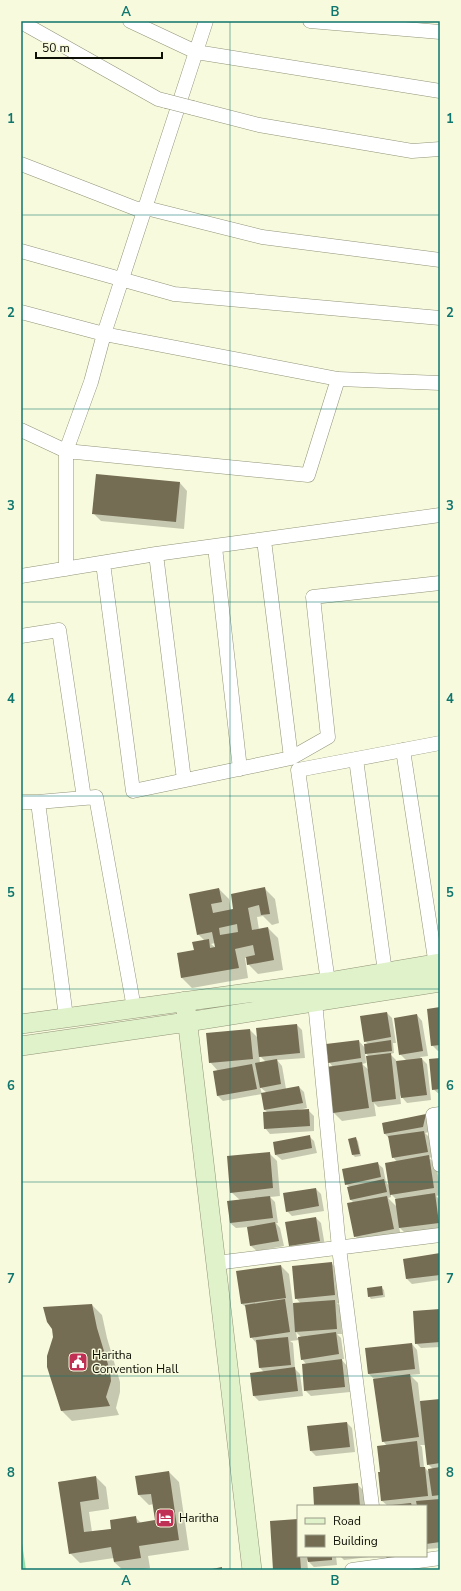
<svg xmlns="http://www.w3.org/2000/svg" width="461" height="1591" font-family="'Nunito Sans',sans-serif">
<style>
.water{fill:#94dda4}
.shadow{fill:#0003;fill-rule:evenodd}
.building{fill:#756c54;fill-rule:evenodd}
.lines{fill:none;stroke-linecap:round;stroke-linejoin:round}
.street-casing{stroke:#929479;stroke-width:15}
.secondary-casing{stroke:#929479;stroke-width:20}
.street{stroke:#fff;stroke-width:14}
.secondary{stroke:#dff2ca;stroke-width:19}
.street-bridge-casing{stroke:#929479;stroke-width:15;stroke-linecap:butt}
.street-bridge{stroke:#fff;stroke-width:14}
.grid{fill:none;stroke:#0f766e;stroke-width:1;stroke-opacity:0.55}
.labels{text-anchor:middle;stroke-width:3;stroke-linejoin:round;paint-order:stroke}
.poi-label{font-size:12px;fill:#0e0f05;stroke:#f8fadd;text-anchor:start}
.neatline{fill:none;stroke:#0f766e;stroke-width:1.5}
.grid-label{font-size:13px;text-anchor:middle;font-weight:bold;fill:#0f766e}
</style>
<rect width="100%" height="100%" fill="#f8fadd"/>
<path class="water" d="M21,1536L26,1570H21Z"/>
<path class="shadow" d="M180,483L187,491L184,529L101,521L93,513Z
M219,889L229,899L231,910L235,909L265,889L275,899L279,923L272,925L263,916L257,917L259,930L268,928L278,938L283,970L258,974L248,964L247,958H245L248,978L192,988L182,978L178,954L195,951L205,941L198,934L190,895ZM215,943L216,948L211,944Z
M440,1008V1051H438L432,1045Z
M387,1013L392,1018L396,1043H393L394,1053L390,1054L396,1060V1062L407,1061L400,1054L417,1015L422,1021L428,1056L420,1057L427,1064L431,1100L407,1103L400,1095L401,1104L378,1107L374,1103L376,1116L342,1121L334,1113L327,1068L333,1067L329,1062L359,1041L365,1048L368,1044L365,1041ZM365,1052L369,1057V1070L362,1064L366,1063Z
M297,1025L302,1030L305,1058L277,1060L282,1066L286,1089L299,1087L304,1092L307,1108L298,1110L299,1111L308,1110L314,1116V1131L270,1134L265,1128L268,1113L265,1110L262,1094L223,1101L218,1096V1071L210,1062L250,1030L258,1038ZM259,1055L266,1062L260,1063ZM260,1087L267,1093L262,1094Z
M440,1059V1094H439L433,1089Z
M426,1115L431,1120L429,1132L425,1133L429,1137L432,1157L429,1158L436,1164L440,1187V1195L436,1196L440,1200V1228L405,1233L399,1227L401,1237L362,1244L355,1236L354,1203L351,1200L350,1187L346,1184L377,1163L383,1168L386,1182L390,1187L397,1162L393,1157L390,1139L385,1134L383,1123ZM391,1194L396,1199L397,1207L388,1198L391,1197Z
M309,1136L314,1141L317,1153L282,1160L276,1155L274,1143Z
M356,1139L358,1141L361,1156L355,1157L353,1155Z
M269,1153L277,1161L280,1196L270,1197L275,1202L278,1223H276L280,1228L284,1246L257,1251L251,1246L248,1227L236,1228L230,1223L228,1202L240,1200L231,1192Z
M316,1189L321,1194L324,1211L292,1216L287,1211Z
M316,1218L321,1223L325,1246L295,1251L290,1245Z
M440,1254V1280L412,1284L407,1279L404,1260Z
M331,1263L339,1271L342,1303H337L340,1306L342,1334H337L341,1338L344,1359H341L347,1366L350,1392L311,1396L305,1390L306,1364L302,1359L299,1340L290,1341L293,1343L295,1369L300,1374L303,1396L259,1401L254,1396L264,1372L260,1368L257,1344L251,1337L247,1308L242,1304L281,1266L289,1274L293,1304H301L296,1298ZM296,1332L302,1338H297Z
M381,1287L384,1290L385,1297L371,1299L369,1296Z
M92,1305L102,1315L107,1338L120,1382V1392L116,1408L119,1415L72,1421L62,1411Z
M440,1310V1347L421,1348L416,1343Z
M412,1344L417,1350L420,1374L410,1375L418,1383L420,1402L440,1400V1548L427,1549L426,1506H388L382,1501L383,1473L387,1446L383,1441L374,1379L369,1374L367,1349ZM420,1445H426L428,1464L433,1469L430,1473L424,1467L422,1447Z
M347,1423L352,1428L355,1452L316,1456L311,1451Z
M169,1472L179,1482L189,1550L148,1556L150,1568L137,1570H123L114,1562V1558L80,1563L70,1553L59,1482L96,1477L106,1487L109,1509L89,1512L92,1532L112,1529L135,1517L141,1523L156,1521L154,1504L149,1505L139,1495L136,1477Z
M357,1484L365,1492L366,1506H315Z
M298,1520V1556H336L337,1565L314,1567L307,1560L308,1570H274Z
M340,1556H368L369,1557L344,1560Z"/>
<path class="building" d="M96,474L180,482L176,522L92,514Z
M265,887L270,914L261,915L259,905L248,908L252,930L268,927L274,960L247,965L246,957L255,955L253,945L235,949L239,968L181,978L177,953L194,950L192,942L209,939L210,948L215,947L212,932L197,935L189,894L219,888L222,902L211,904L213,913L233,909L231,894ZM237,924L238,932L220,935L219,928Z
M440,1007V1045L431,1046L427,1009Z
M387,1012L391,1037L364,1042L360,1016Z
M417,1014L423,1051L399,1055L394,1018Z
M297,1024L300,1053L259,1057L256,1028Z
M250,1029L253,1059L209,1063L206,1033Z
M359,1040L361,1058L328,1063L326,1044Z
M391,1040L392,1051L365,1054L364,1044Z
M391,1053L396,1099L372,1102L366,1056Z
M422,1058L427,1095L401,1098L396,1061Z
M440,1058V1089L432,1090L429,1059Z
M277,1059L281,1084L260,1088L255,1063Z
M362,1062L369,1108L333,1113L326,1067Z
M252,1064L257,1089L217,1096L213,1071Z
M299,1086L303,1103L264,1110L261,1093Z
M309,1109L310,1126L264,1129L263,1112Z
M426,1114L423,1127L384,1134L382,1123Z
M424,1131L428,1152L392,1158L388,1136Z
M310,1135L312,1148L275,1155L273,1142Z
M356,1137L360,1154L352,1155L348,1139Z
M270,1152L273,1188L230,1193L227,1156Z
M429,1155L434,1188L390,1195L385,1163Z
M378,1162L381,1177L345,1185L342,1169Z
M384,1179L387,1192L350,1200L347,1187Z
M316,1188L319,1206L286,1212L283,1193Z
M435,1193L439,1223L399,1228L395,1199Z
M270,1196L273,1218L230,1223L227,1201Z
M387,1196L394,1229L354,1237L347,1203Z
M316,1217L320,1241L289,1246L285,1222Z
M275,1222L279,1241L250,1246L247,1227Z
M440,1253V1275L406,1279L403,1259Z
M332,1262L335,1295L295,1299L292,1266Z
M281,1265L286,1298L241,1304L236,1271Z
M382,1286L383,1295L368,1297L367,1288Z
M285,1299L290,1332L250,1338L245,1305Z
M335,1300L337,1329L295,1332L293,1303Z
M92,1304L97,1328L110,1371L111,1381L106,1397L110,1406L61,1411L47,1367V1356L53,1337L52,1329L47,1322L43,1307Z
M440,1309V1342L415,1344L413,1311Z
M336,1332L339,1354L301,1360L298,1337Z
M288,1337L291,1365L259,1368L256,1340Z
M412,1343L415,1369L368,1374L365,1348Z
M342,1359L345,1387L304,1391L302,1364Z
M295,1367L298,1391L253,1396L250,1373Z
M410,1374L419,1437L382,1442L373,1379Z
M440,1399V1463L427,1465L420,1401Z
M347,1422L350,1447L310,1451L307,1426Z
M417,1441L420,1467H425L428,1496L381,1501L378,1472H380L377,1446Z
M440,1467V1495L432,1496L428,1469Z
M169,1471L179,1540L139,1546L141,1558L114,1562L111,1547L69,1554L58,1482L96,1476L99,1499L80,1502L84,1532L111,1529L110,1520L136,1516L137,1523L155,1520L151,1494L138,1495L135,1476Z
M358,1483L360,1506H314L313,1487Z
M440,1499V1542L426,1544V1506H417L416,1501Z
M411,1503L412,1506H392V1505Z
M298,1519V1556H300L301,1570H273L270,1521Z
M307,1556H332V1560L308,1562Z
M386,1556H401V1557L387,1559Z
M222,1567V1570H212V1569Z"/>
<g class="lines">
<defs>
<path id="street" d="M130,21L196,52L440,91
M310,21L440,32
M21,22L158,99L166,101
M193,108L259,125L412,151L440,149
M21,164L137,209L146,208L262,237L440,260
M21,251L174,294L440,318
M21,312L104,334L338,379L440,383
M21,430L66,451L308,475L338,379
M215,547L240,769
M156,554L184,780
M103,563L133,791L291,758L264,540
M66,569V451L91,382L104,334L206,21
M21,576L156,554L440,515
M21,636L59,630L84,798
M403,750L437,972
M291,758L328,737L313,597L440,583
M356,759L385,972
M21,802H38L66,1017
M38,802L96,797L134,1008
M328,982L298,770L440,743
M315,1002L339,1248L372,1506
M440,1114L433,1115L440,1165
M216,1263L440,1235
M352,1570L440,1558"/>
<path id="secondary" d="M185,1001L252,1570
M21,1024L328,982L440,963
M21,1046L187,1022L440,982"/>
</defs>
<use href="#street" class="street-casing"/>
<use href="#secondary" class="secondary-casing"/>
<use href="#street" class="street"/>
<use href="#secondary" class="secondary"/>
<defs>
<path id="street-bridge" d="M166,101L193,108"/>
</defs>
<use href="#street-bridge" class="street-bridge-casing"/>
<use href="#street-bridge" class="street-bridge"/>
</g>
<path class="grid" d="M230,21V1570M21,215H440M21,409H440M21,602H440M21,796H440M21,989H440M21,1182H440M21,1376H440"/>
<defs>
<symbol id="civic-square" viewBox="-11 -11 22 22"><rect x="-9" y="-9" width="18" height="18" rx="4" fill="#c03054" stroke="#f8fadd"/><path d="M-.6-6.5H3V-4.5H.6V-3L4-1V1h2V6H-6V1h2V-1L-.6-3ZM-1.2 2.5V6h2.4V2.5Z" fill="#fff"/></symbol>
<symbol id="hotel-square" viewBox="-11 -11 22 22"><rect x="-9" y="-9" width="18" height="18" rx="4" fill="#c03054" stroke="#f8fadd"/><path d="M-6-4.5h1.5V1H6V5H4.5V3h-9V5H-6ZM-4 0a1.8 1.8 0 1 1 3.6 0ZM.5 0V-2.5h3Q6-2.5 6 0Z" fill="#fff"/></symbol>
</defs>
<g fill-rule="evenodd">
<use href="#civic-square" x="67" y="1351" width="22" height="22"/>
<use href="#hotel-square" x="154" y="1507" width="22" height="22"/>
</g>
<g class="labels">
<g class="poi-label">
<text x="92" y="1359">Haritha<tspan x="92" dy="14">Convention Hall</tspan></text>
<text x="179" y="1522">Haritha</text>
</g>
</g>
<rect width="461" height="1591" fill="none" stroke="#f8fadd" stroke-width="44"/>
<rect x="297" y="1505" width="130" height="52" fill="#f8fadd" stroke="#9a9c87"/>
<rect x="305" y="1518" width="20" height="6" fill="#dff2ca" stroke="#9a9c87"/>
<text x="333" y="1525" font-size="12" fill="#0e0f05">Road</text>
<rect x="305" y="1535" width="20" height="12" fill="#756c54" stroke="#9a9c87"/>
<text x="333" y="1545" font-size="12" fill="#0e0f05">Building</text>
<path d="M36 52v6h126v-6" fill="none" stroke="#0e0f05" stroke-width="2"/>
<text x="42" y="52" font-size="12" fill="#0e0f05" stroke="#f8fadd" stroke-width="3" paint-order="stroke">50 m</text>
<rect x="22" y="22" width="417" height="1547" class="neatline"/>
<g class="grid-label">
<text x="126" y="16">A</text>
<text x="335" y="16">B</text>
<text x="11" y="123">1</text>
<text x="450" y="123">1</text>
<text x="11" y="317">2</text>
<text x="450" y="317">2</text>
<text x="11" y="510">3</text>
<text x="450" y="510">3</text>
<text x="11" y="703">4</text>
<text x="450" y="703">4</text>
<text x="11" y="897">5</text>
<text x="450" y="897">5</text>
<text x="11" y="1090">6</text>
<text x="450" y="1090">6</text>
<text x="11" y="1283">7</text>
<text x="450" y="1283">7</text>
<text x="11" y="1477">8</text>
<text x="450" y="1477">8</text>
<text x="126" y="1585">A</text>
<text x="335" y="1585">B</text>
</g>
</svg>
